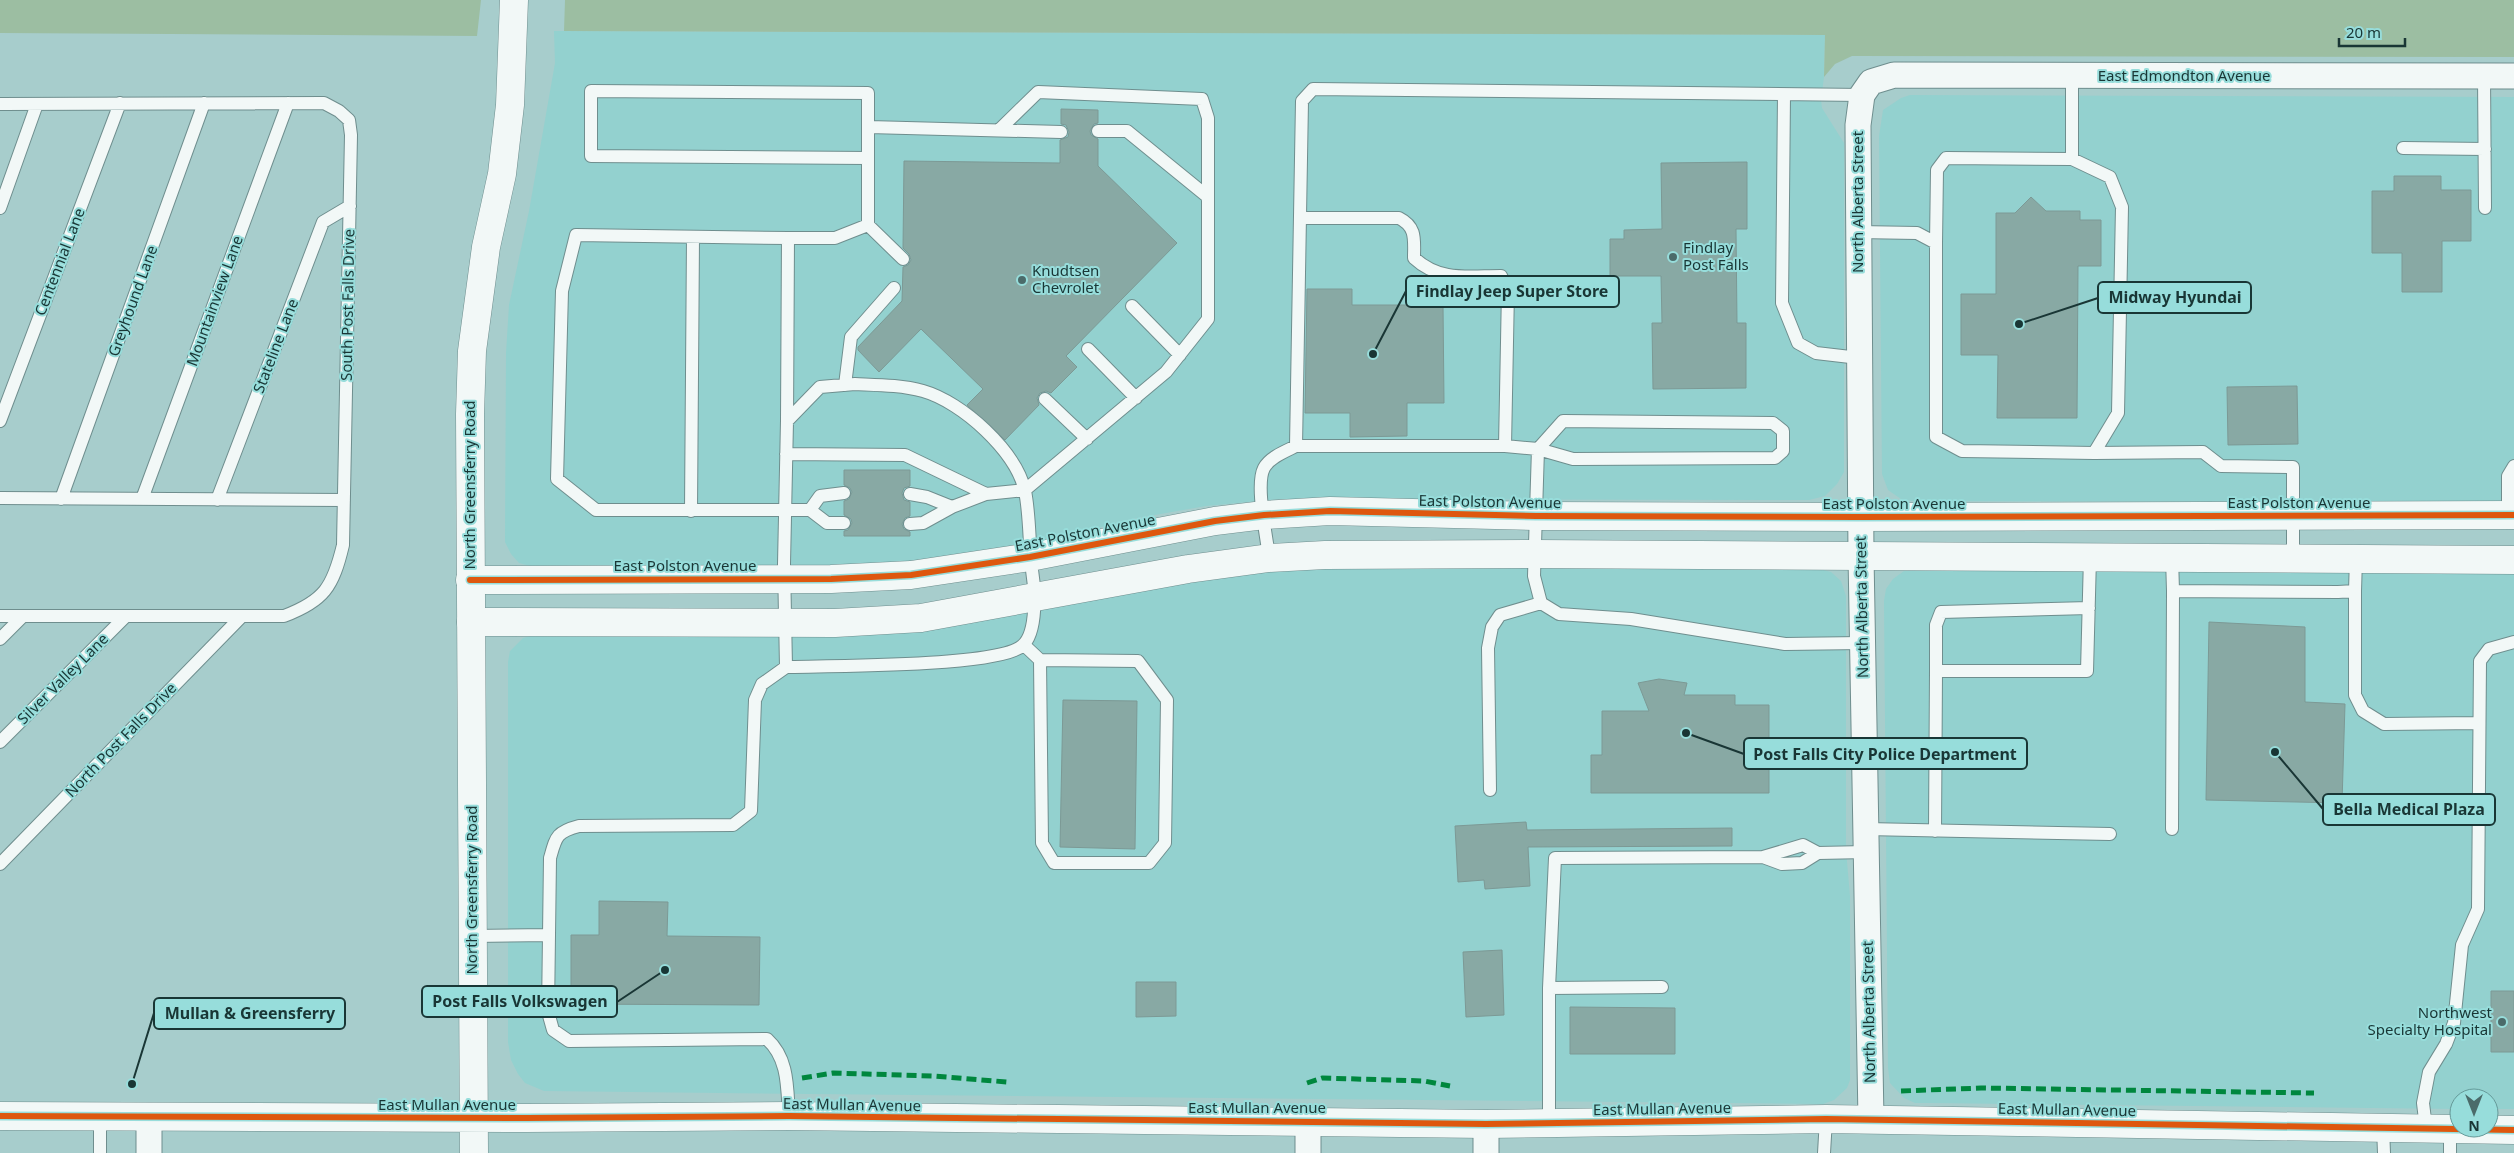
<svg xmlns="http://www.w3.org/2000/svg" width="2514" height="1153" font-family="'Noto Sans',sans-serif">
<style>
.built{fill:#93d1cf}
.green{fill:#9cbea2}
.building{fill:#88a9a4;stroke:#7c9995}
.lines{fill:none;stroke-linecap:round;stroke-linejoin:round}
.service-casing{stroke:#6f8e8e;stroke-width:14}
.minor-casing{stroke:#6f8e8e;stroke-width:27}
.tertiary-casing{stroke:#6f8e8e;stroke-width:29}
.secondary-casing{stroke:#6f8e8e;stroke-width:29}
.service{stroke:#f2f8f7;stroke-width:12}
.minor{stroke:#f2f8f7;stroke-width:25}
.tertiary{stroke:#f2f8f7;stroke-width:28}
.secondary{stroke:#f2f8f7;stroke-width:28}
.quiet{stroke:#00873e;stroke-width:5;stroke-dasharray:10 5;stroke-linecap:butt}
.cycleway-casing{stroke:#97dddb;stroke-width:9}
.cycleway{stroke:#de570e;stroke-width:6}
.poi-dot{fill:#4b6b6a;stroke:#97dddb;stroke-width:2}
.labels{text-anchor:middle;stroke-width:4;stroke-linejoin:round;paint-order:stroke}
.street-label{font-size:15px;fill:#193635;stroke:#97dddb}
.poi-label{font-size:15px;fill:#193635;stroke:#97dddb;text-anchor:start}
.leader{fill:none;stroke:#193635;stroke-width:2}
.callout-dot{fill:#193635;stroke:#97dddb;stroke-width:2}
.callout{fill:#97dddb;stroke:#193635;stroke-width:2}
.callout-label{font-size:16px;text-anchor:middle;font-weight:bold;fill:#193635}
</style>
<rect width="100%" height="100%" fill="#a7cdcc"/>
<path class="built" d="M554,31L1825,35L1824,77L1821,100L1822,108L1844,143V472L1837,484L1825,496L1809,500L1280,499L1206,506L1132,519L1044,542L972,554L880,564L810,568L534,567L519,563L511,554L505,542L506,353L509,305L529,211L555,63Z
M1910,95L2514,97V502L1912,501L1901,499L1888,490L1882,474L1879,136L1883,110L1901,98Z
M1308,568L1820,569L1831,572L1841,581L1846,596V850L1850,896V1080L1847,1088L1834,1100L1823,1104L809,1094L544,1091L525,1083L518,1074L511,1060L508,1042V662L510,651L523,638L535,635L972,621L1059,607L1197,578Z
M1920,569L2514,571V1109H2489V1098H2459V1109L1931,1103H1915L1904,1098L1890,1083L1888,1068L1884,601L1886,589L1893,579L1904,571Z"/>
<path class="green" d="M0,0H481L477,36L0,33Z
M565,0H2514V57L1852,56L1835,64L1824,77L1825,35L564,31Z"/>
<path class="building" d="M1061,109L1098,110V123L1094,124L1090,131L1091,135L1098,139V166L1177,243L1066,356L1077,367L1051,393L1046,391L1040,393L1037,398L1039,405L1005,440L967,405L983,389L921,329L879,372L858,350V347L902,301L903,267L908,265L911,260L909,254L903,248L904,161L1060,163V140L1068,137L1069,132L1066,125L1061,124Z
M1747,162V229H1736L1737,323H1746V388L1653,389L1652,323H1662L1661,276H1610V239H1624V230L1662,229L1661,163Z
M2394,176H2441V190H2471V241H2442V292H2402V253H2372V191H2394Z
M2031,197L2046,211H2080V220H2101V266H2078L2077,418H1997L1998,355H1961V294H1996V213H2015Z
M1307,289H1352V305H1443L1444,403H1407V436L1350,437V413H1305Z
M2297,386L2298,444L2228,445L2227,387Z
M844,470H910V486L904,488L902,493L904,500L910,502V516L905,518L902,524L904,529L910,532V536H844V531L848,530L852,523L851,519L844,515V501L849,499L852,492L850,488L844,485Z
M2209,622L2305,627V702L2345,704L2342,803L2206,800Z
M1659,679L1687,683L1684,695H1735V705H1769V793H1591V755H1602V711H1649L1638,683Z
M1063,700L1137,701L1135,849L1060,847Z
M1526,822L1527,830L1732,828V846L1528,847L1530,886L1485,889L1484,880L1458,882L1455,826Z
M599,901L668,902L667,936L760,937L759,1005L571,1004V935H599Z
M1502,950L1504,1015L1466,1017L1463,952Z
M1136,982H1176V1016L1136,1017Z
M2491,991H2514V1052H2491Z
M1570,1007L1675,1008V1054H1570Z"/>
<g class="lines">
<defs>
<path id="service" d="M2484,76L2485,208
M1784,95L1782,303L1798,343L1816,353L1859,358
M0,104L324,103L339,111L349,120L351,135L343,545C333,587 324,601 284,616H0
M869,127L1061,132
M1098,131H1127L1208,197
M2403,148L2485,149
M0,208L37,104
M1300,218H1399C1417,227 1414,240 1414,258C1440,282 1468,276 1501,276L1508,290L1505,446
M868,225L903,259
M1858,232L1917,233L1936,243V437L1962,451L2094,453L2118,413L2122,207L2110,177L2072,159V76
M788,238H835L868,225V158L591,156V91L868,93V158
M1936,243L1937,170L1946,158L2072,159
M1132,306L1180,355
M1088,349L1136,398
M855,384C878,385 901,385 923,391C962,402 1016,451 1025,491C1030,516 1029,544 1032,570C1035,588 1038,633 1022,646C997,667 826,666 786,667L784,564L787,421L820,387Z
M845,385L851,337L894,288
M1045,399L1087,439
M0,421L120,103
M787,421L788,238L576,235L562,291L557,479L596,510H810L827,523H844
M1563,421L1773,423L1783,431V451L1775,458L1573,459L1538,449Z
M1296,446L1302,101L1313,89L1862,95
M2094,453L2203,452L2221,466L2293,467V558
M786,454L905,455L986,494L1025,490L1166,372L1208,319V118L1202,99L1038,92L999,130
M910,494L927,497L952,507
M0,498L344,500
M61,499L204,103
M142,499L288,103
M217,500L323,222L350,206
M810,510L820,496L844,493
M691,511L693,237
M2508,515V476L2514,466
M910,524L923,523L952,507L986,494
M2172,557L2173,591L2338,592L2355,591L2356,558
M1269,558C1267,537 1255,485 1264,468C1270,457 1286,451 1296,446H1505L1538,449L1534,576L1541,603L1559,614L1631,619L1785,644L1862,643
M2355,591V695L2363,711L2384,724L2479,723
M0,639L23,616
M1024,645L1040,660L1042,843L1054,863H1149L1165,843L1167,700L1138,661L1040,660
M786,667L762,684L755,700L751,811L733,825L579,826C556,832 556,837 550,858L548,1012L553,1030L569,1041L767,1039C789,1059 787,1088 789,1116
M1936,671V625L1941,612L2089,608
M0,742L126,616
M1490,790L1488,648L1492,627L1500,615L1541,603
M1866,829L2110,834
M2172,829L2173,591
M1935,831L1936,671H2087L2090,557
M1763,857L1803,845L1818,853
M0,864L242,616
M473,936L549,935
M1549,988L1662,987
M1549,1123V988L1555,858L1763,857L1782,864L1802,863L1818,853L1866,852
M2383,1127L2384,1153
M2426,1128L2423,1103L2429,1072L2446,1044L2454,1023L2462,945L2478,909L2480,661L2489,649L2514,642
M2450,1128V1153
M100,1153V1116
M1824,1153L1826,1119"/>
<path id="minor" d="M149,1116V1153
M1871,1120L1861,556L1858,125L1862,95L1871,82L1894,75L2514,76
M1308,1121V1153
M1486,1153V1124"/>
<path id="tertiary" d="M470,580L831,579L911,575L1030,557L1215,521L1264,515L1330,511L1536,516L1860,517L2514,515
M471,622L835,623L921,618L1188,569L1269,558L1325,555L1535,554L2514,560"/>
<path id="secondary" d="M0,1116L527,1118L789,1116L1486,1124L1826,1119L2514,1130
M474,1153L470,414L472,351L486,247L502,174L510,105L514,0"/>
</defs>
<use href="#service" class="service-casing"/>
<use href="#minor" class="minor-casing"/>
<use href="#tertiary" class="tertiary-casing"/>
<use href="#secondary" class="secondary-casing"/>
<use href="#service" class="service"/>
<use href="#minor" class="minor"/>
<use href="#tertiary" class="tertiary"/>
<use href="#secondary" class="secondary"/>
<path class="quiet" d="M802,1078L833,1073L934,1076L1007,1082
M1307,1083L1322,1078L1424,1081L1450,1086
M1901,1091L1981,1088L2314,1093"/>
<defs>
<path id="cycleway" d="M470,580L831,579L911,575L1030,557L1215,521L1264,515L1330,511L1536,516L1860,517L2514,515
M0,1116L527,1118L789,1116L1486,1124L1826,1119L2514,1130"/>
</defs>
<use href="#cycleway" class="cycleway-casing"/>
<use href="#cycleway" class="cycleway"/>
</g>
<g class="poi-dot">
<circle cx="1673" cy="257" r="5"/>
<circle cx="1022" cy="280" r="5"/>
<circle cx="2502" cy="1022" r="5"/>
</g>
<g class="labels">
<g class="street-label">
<text x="2184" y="81">East Edmondton Avenue</text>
<text transform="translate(1858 202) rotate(-90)" y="5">North Alberta Street</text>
<text transform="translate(60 262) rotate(-69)" y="5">Centennial Lane</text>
<text transform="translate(133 301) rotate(-70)" y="5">Greyhound Lane</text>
<text transform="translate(215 301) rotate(-70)" y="5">Mountainview Lane</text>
<text transform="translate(348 305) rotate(-89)" y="5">South Post Falls Drive</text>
<text transform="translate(276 346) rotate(-69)" y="5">Stateline Lane</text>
<text transform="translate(470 485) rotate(-90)" y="5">North Greensferry Road</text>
<text transform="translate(1490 502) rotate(1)" y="5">East Polston Avenue</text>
<text x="2299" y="508">East Polston Avenue</text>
<text x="1894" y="509">East Polston Avenue</text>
<text transform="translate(1085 533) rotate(-11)" y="5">East Polston Avenue</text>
<text x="685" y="571">East Polston Avenue</text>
<text transform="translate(1862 607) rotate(-91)" y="5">North Alberta Street</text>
<text transform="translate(63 679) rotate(-45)" y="5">Silver Valley Lane</text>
<text transform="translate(121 740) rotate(-46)" y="5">North Post Falls Drive</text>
<text transform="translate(472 890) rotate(-90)" y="5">North Greensferry Road</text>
<text transform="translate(1869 1012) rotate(-91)" y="5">North Alberta Street</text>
<text x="447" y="1110">East Mullan Avenue</text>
<text transform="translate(852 1105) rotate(1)" y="5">East Mullan Avenue</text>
<text x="1257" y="1113">East Mullan Avenue</text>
<text transform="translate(1662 1109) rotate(-1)" y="5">East Mullan Avenue</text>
<text transform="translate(2067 1110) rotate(1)" y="5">East Mullan Avenue</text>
</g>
<g class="poi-label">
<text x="1683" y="253">Findlay<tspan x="1683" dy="17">Post Falls</tspan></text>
<text x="1032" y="276">Knudtsen<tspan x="1032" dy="17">Chevrolet</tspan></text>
<text x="2492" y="1018" text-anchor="end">Northwest<tspan x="2492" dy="17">Specialty Hospital</tspan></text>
</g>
</g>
<path class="leader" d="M1373 354L1406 291M2019 324L2098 298M1686 733L1744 754M2275 752L2323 809M665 970L617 1002M132 1084L154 1013"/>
<g class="callout-dot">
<circle cx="1373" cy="354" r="5"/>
<circle cx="2019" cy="324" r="5"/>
<circle cx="1686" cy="733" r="5"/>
<circle cx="2275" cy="752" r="5"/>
<circle cx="665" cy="970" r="5"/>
<circle cx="132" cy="1084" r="5"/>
</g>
<g class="callout">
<rect x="1406" y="276" width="213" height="31" rx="5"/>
<rect x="2098" y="282" width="153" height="31" rx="5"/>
<rect x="1744" y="738" width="283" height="31" rx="5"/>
<rect x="2323" y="794" width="172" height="31" rx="5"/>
<rect x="422" y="986" width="195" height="31" rx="5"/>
<rect x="154" y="998" width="191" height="31" rx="5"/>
</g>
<g class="callout-label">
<text x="1512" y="297">Findlay Jeep Super Store</text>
<text x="2175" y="303">Midway Hyundai</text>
<text x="1885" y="760">Post Falls City Police Department</text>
<text x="2409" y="815">Bella Medical Plaza</text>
<text x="520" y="1007">Post Falls Volkswagen</text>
<text x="250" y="1019">Mullan &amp; Greensferry</text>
</g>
<g transform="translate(2474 1113) rotate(180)"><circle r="24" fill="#97dddb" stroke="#659a99"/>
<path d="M0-4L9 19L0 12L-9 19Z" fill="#4b6b6a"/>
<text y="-8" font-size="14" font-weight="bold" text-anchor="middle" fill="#193635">N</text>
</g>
<path d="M2339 38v8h66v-8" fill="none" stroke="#193635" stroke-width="2.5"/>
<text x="2346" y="38" font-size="15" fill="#193635" stroke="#97dddb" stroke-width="4" paint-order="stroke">20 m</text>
</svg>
